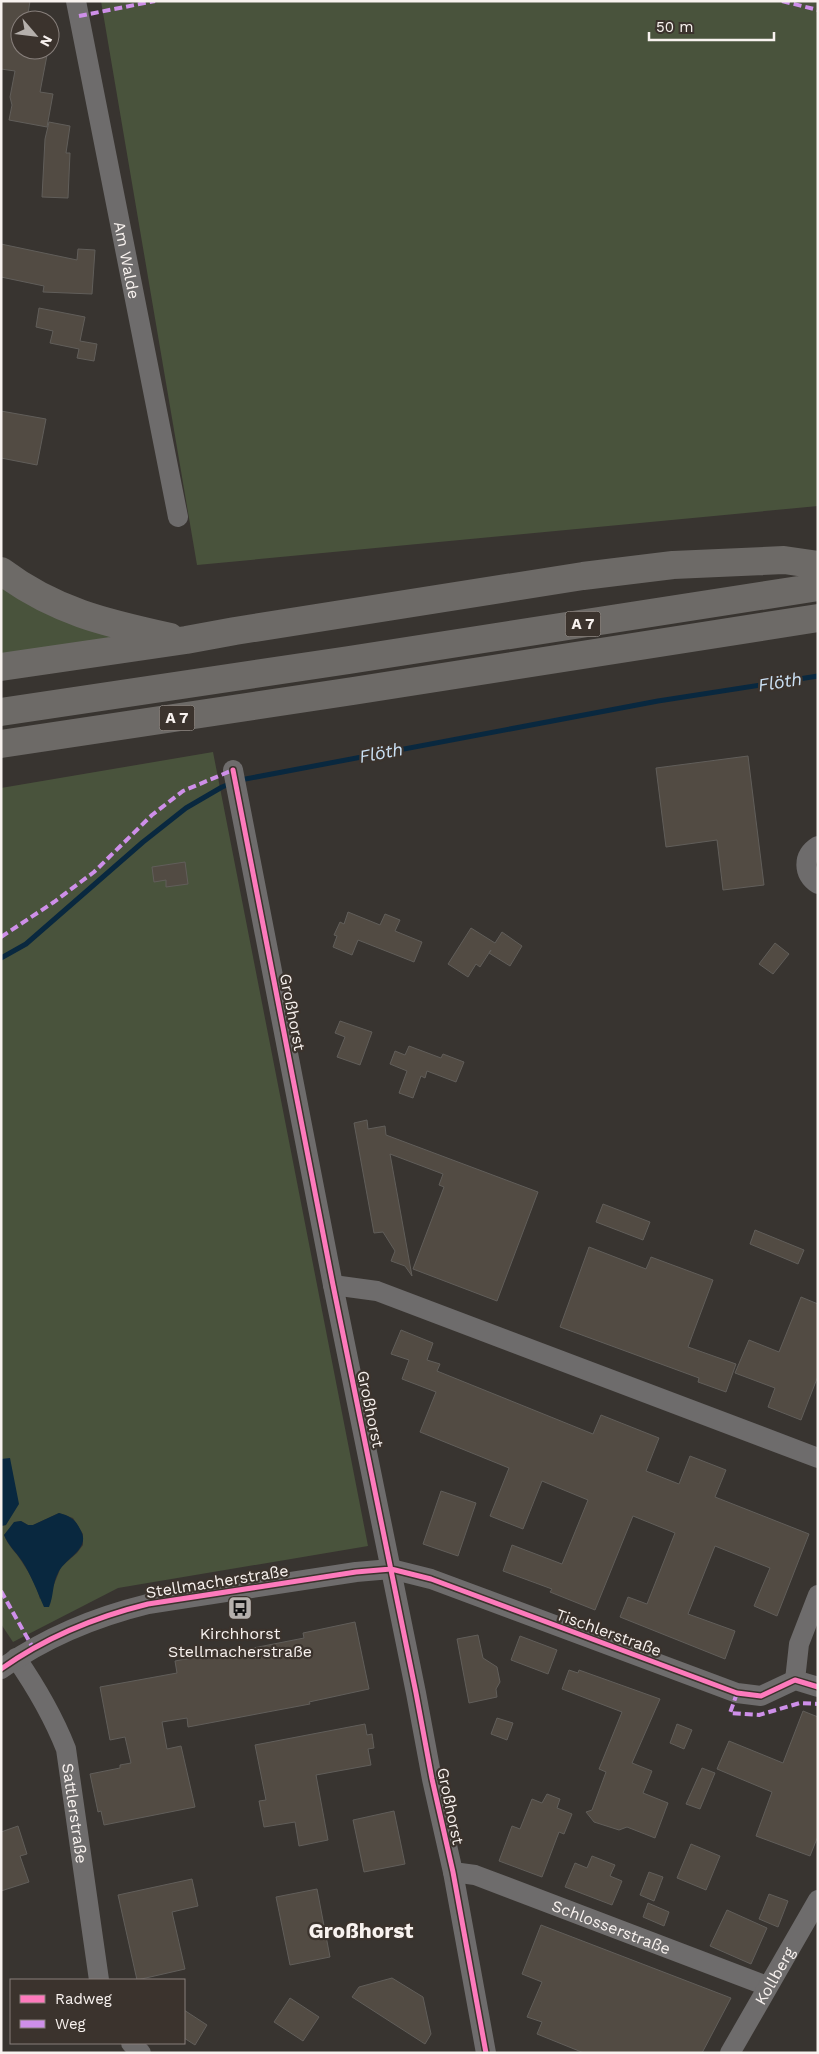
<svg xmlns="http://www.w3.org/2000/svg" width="819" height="2054" font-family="'Work Sans',sans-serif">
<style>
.green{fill:#49533c;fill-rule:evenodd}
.water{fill:#09283f}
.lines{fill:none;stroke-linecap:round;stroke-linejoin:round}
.stream{stroke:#09283f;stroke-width:5}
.building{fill:#524b43;stroke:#615e5a}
.minor{stroke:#6e6c6c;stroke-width:20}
.highway{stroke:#6d6a67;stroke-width:28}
.quiet{stroke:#ce8fe9;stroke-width:4;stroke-dasharray:8 4;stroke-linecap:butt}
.cycleway-casing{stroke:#3b332d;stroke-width:8}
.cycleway{stroke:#fd7abc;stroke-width:5}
.labels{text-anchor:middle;stroke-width:4.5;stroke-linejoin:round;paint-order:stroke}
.shield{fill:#3b332d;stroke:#bfb9b5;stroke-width:1}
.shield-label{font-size:15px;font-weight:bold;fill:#f8f2ef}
.street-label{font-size:16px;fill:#f8f2ef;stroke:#3b332d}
.poi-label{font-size:16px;fill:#f8f2ef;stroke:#3b332d}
.water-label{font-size:18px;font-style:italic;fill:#cbe1f5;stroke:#3b332d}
.district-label{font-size:21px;font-weight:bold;fill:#f8f2ef;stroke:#3b332d}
</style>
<rect width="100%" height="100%" fill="#383430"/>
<path class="green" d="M101,1H818V506L197,565Z
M1,583L126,637L1,656Z
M213,752L368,1546L118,1588L13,1642L1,1624V1526L6,1525L1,1459V788ZM59,1513L73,1518L83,1534V1545L77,1553L61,1567L53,1587L40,1599C37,1586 29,1573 22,1562C16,1552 8,1546 4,1535L15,1522L21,1521L28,1525H33Z"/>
<path class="water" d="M10,1458L19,1504L6,1525L1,1526V1459Z
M59,1513C70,1516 75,1519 80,1529C92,1549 66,1557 58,1573C52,1584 54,1596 49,1607H44C37,1591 31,1575 22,1561C16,1552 8,1545 4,1535L14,1522L21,1521L28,1525H33Z"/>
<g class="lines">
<path class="stream" d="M240,780L658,701L818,676
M1,958L26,944L143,842L186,808L222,787L232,783"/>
</g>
<path class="building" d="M1,1H30L27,20H20V50H48L40,92L53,94L47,127L9,120L12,105L10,97L15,71L1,69Z
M49,122L70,126L66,153H70L68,198L42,197L45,139Z
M1,244L77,260L78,249L95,250L92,294L43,292L44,286L1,277Z
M39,308L85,317L80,341L97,344L94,361L77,358L79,349L50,343L53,331L36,327Z
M1,411L46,419L37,465L1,458Z
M748,756L764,885L723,890L717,840L666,847L656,768Z
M185,862L188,884L166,887V880L154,882L152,867Z
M348,912L380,925L385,914L400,920L395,931L422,942L414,962L358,940L352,955L333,947L337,936L334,935L340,922L344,924Z
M471,928L495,943L502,932L522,946L510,966L489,953L491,950L480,967L476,964L468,977L448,964Z
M775,943L789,954L773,974L759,964Z
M340,1021L372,1032L360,1065L337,1057L345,1037L335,1033Z
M409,1046L441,1058L443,1054L464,1062L456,1082L427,1071L425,1078L421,1076L413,1098L399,1093L407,1071L390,1064L395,1051L405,1055Z
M367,1120L368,1129L385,1126L386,1135L538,1192L497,1301L413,1269L444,1187L439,1185L443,1174L390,1154L412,1276L405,1266L391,1261L395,1251L383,1232L374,1233L354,1123Z
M603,1204L650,1222L643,1240L596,1222Z
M755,1230L804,1250L798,1264L750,1244Z
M589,1247L646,1269L651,1257L713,1280L688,1347L736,1364L726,1392L698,1382L699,1378L560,1327Z
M801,1297L818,1304V1376L801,1420L768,1407L775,1388L735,1373L749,1340L779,1352Z
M401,1330L433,1343L427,1360L440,1364L437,1371L593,1434L601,1415L659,1438L646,1471L679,1484L690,1456L726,1470L715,1497L809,1534L777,1616L754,1606L770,1568L715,1546L688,1614L735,1631L725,1659L620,1617L628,1597L647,1604L675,1533L633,1516L595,1610L550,1592L552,1589L503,1571L512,1545L562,1564L588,1500L542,1481L523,1529L490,1516L509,1468L420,1432L436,1392L402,1379L409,1360L391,1354Z
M441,1491L476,1503L458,1556L423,1544Z
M355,1622L369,1689L309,1702L310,1704L188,1727L187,1718L162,1722L167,1749L181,1746L195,1807L104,1825L101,1811L98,1812L90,1774L120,1768V1765L131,1763L125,1737L110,1740L100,1687L177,1673L175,1661L223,1652V1654L304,1638L303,1633Z
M478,1635L483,1658L497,1667L500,1682L496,1689L497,1697L469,1703L457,1639Z
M520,1636L557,1650L548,1674L511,1660Z
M569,1670L578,1673L579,1670L660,1699L632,1763L652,1771L643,1793L668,1803L655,1838L627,1827L619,1830L594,1822L586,1812L592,1810L606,1772L599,1769L622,1712L562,1689Z
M803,1711L818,1717V1836L810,1856L756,1836L772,1792L717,1769L729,1741L783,1763Z
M497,1718L513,1723L507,1740L491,1734Z
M365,1724L367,1735L372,1734L374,1748L368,1749L371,1765L316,1775L328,1840L299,1846L295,1822L264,1827L259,1801L266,1800L255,1745Z
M677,1724L692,1730L684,1749L670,1743Z
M702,1768L715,1773L700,1809L686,1804Z
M547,1794L560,1799L557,1808L572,1814L564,1834L559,1832L542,1877L499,1861L512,1826L520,1829L532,1799L542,1803Z
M394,1811L405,1864L364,1872L353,1820Z
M18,1826L27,1854L20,1856L29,1882L1,1891V1832Z
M691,1844L720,1856L706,1890L677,1878Z
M592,1856L615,1865L610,1876L622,1881L612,1905L565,1887L575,1863L587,1868Z
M649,1872L663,1877L654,1901L640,1895Z
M192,1879L198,1906L172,1912L185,1969L137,1980L118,1895Z
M317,1889L330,1957L290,1965L276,1897Z
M769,1894L788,1901L778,1927L759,1919Z
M648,1903L669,1912L664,1926L643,1917Z
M727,1910L767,1928L751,1964L710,1946Z
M541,1925L731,1998L702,2053H584L537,2034L542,2022L527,2017L542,1982L522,1974Z
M392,1978L423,1997L431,2034L425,2044L352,1997L359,1987Z
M290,1998L319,2017L303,2041L274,2022Z
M184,2010L207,2025L195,2045L184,2038Z"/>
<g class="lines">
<g class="minor">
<path id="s1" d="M76,1L178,517"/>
<path d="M233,770L333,1285L416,1693L432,1779L453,1872L486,2053"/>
<path d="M818,846C802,856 803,874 818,884"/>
<path d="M333,1285L377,1291L818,1458"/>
<path id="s2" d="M16,1658C36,1687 53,1716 66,1749L99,1980"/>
<path d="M1,1669C46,1637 95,1617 148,1604L356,1572L391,1569L431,1579L737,1693L761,1696L795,1680L818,1687"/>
<path d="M795,1680L799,1644L818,1595"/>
<path id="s3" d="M453,1872L475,1875L767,1986"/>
<path d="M131,2043L141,2053"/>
<path id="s4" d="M730,2053L818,1900"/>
</g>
<path class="highway" d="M1,571C54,611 106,623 170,637
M1,667L186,640L235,631L583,576L673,565L784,560L818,565
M1,712L349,660L818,587
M1,744L353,691L818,618"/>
<path class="quiet" d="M782,1L818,10
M79,16L155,1
M1,937L54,902L94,872L152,815L183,791L233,770
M1,1591L33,1648
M737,1693L730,1713L759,1715L800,1703L818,1704"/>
<defs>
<path id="cycleway" d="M233,770L333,1285L416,1693L432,1779L453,1872L486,2053
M1,1669C46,1637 95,1617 148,1604L356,1572L391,1569L431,1579L737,1693L761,1696L795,1680L818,1687"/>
</defs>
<use href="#cycleway" class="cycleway-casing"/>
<use href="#cycleway" class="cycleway"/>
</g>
<defs>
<symbol id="bus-square" viewBox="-11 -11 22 22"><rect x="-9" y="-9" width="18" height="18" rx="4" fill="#b5b0ac" stroke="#3b332d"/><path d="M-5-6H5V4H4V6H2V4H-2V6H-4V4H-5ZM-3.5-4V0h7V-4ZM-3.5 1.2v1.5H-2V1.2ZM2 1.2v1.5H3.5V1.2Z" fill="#111"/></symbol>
</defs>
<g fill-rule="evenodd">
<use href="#bus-square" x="226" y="1594" width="28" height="28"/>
</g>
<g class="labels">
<g class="shield">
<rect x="565.5" y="611.5" width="35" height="25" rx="4"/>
<rect x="159.5" y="705.5" width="35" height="25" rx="4"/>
</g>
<g class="shield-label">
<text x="583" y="629">A 7</text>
<text x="177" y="723">A 7</text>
</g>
<g class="street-label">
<text dy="6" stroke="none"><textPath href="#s1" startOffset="264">Am Walde</textPath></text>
<text transform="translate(293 1012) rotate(79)" y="6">Großhorst</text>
<text transform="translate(371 1409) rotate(78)" y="6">Großhorst</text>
<text transform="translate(217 1581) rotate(-9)" y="6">Stellmacherstraße</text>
<text transform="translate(609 1632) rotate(20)" y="6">Tischlerstraße</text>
<text transform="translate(451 1806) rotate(78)" y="6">Großhorst</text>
<text dy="6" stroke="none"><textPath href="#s2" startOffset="169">Sattlerstraße</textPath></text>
<text dy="6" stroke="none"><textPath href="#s3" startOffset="168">Schlosserstraße</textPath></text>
<text dy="6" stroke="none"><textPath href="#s4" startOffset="89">Kollberg</textPath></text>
</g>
<g class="poi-label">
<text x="240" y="1639">Kirchhorst<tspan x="240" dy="18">Stellmacherstraße</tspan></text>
</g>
<g class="water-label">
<text transform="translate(780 682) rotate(-9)" y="6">Flöth</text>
<text transform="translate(381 753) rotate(-11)" y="6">Flöth</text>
</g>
<g class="district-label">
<text x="361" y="1938">Großhorst</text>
</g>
</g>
<rect width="819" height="2054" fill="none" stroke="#f8f2ef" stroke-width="5"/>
<rect x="10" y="1979" width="175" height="65" fill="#3b332d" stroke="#877f7b"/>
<rect x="20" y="1995" width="25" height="8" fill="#fd7abc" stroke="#877f7b"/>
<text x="55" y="2004" font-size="15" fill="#f8f2ef">Radweg</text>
<rect x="20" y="2020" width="25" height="8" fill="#ce8fe9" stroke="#877f7b"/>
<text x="55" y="2029" font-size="15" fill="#f8f2ef">Weg</text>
<g transform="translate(35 35) rotate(118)"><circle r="24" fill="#3b332d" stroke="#877f7b"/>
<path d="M0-4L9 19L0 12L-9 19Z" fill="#b5b0ac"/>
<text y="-8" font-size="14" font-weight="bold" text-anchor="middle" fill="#f8f2ef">N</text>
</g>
<path d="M649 32v8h125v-8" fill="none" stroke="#f8f2ef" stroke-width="2.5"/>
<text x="656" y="32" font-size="15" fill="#f8f2ef" stroke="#3b332d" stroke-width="4" paint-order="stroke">50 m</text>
</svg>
